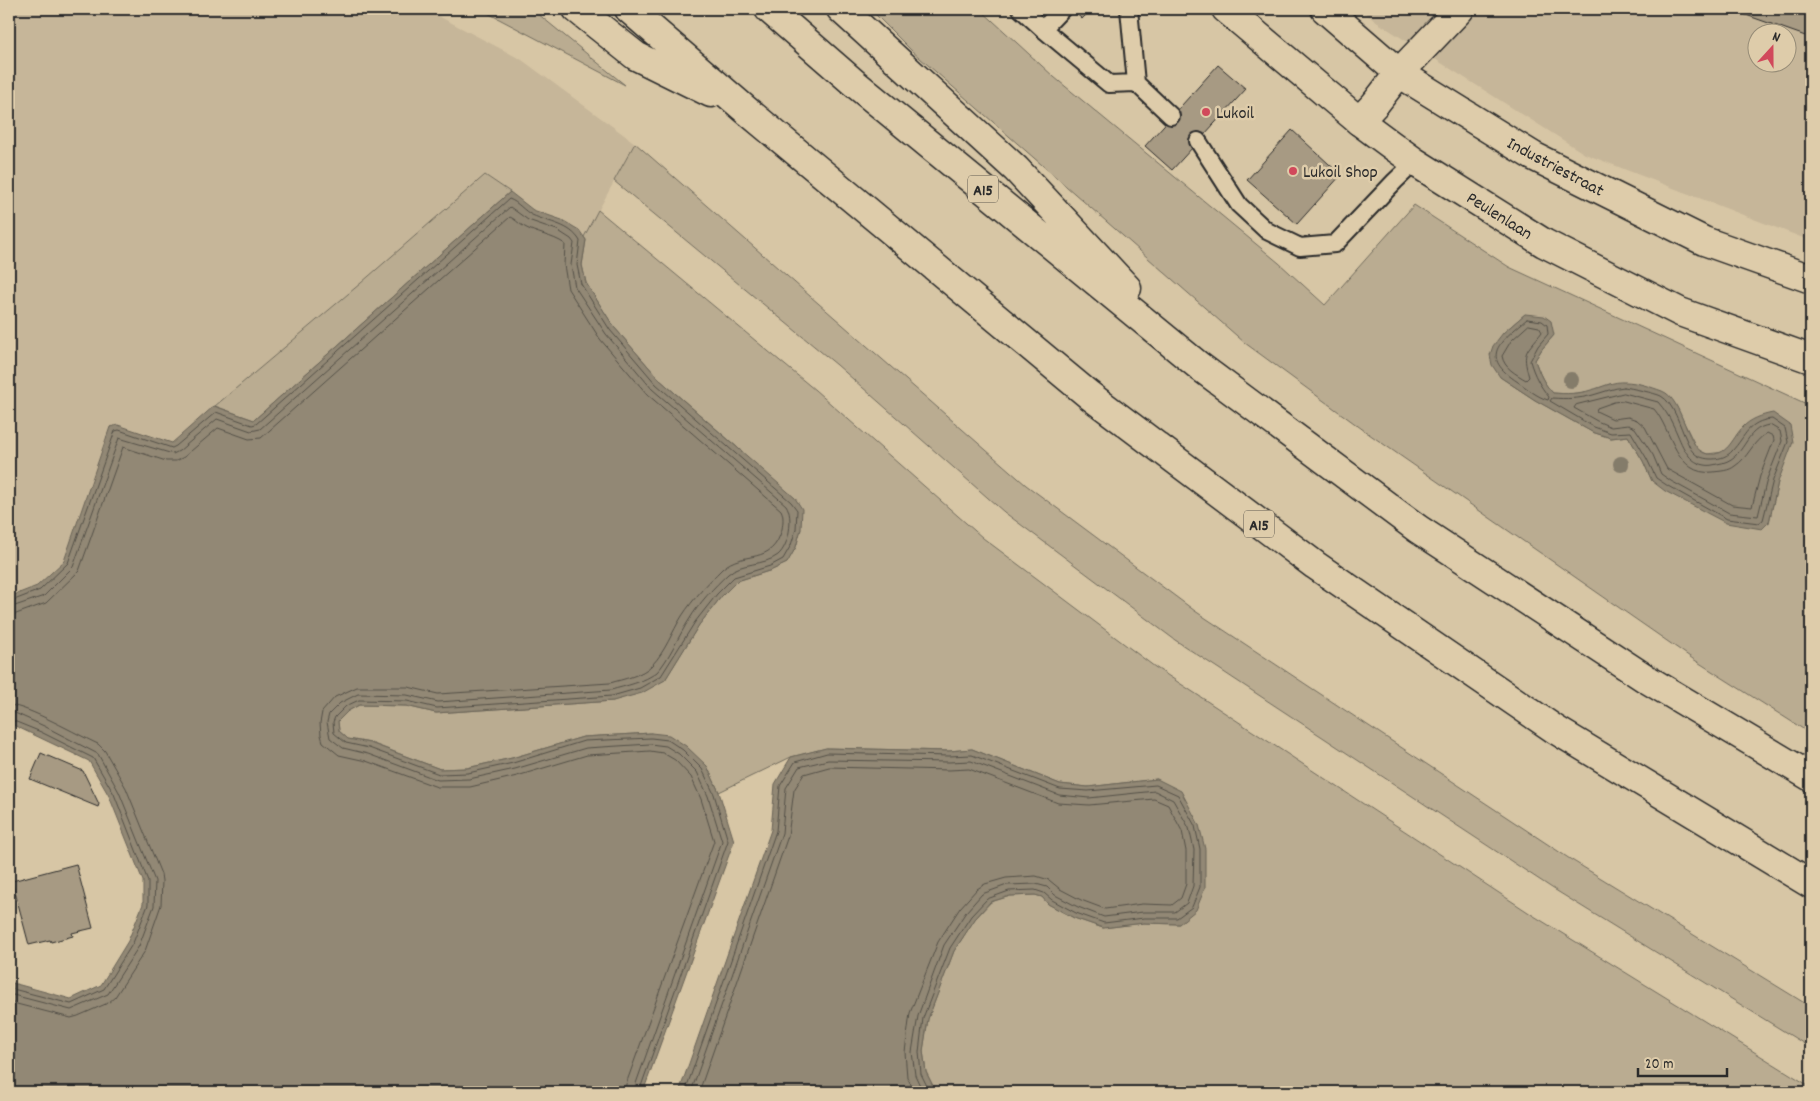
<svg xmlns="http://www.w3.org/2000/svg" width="1820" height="1101" font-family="Dekko,sans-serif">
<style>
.built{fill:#c6b699;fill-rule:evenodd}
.green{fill:#baac91;stroke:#726c5e;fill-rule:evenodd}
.water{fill:#928874;stroke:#696357}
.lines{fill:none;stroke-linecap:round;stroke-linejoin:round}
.shore{stroke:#545048;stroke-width:1}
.building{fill:#a79a83;stroke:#2b2b2b}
.lane-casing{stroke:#2b2b2b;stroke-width:20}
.street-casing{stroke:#2b2b2b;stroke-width:31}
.secondary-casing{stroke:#2b2b2b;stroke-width:31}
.highway-casing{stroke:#2b2b2b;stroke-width:31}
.lane{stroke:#deccaa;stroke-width:16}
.street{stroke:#deccaa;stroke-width:28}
.secondary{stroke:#deccaa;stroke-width:28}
.highway{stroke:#deccaa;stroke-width:28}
.tree{fill:#847b6a}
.poi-dot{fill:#d1495b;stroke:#deccaa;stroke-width:2}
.labels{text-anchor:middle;stroke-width:5;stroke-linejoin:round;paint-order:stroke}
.shield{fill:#deccaa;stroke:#615b51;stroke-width:1}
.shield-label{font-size:16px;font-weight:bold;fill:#2b2b2b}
.poi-label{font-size:18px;fill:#2b2b2b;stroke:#deccaa;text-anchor:start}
.street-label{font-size:18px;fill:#2b2b2b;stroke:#deccaa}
</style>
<rect width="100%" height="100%" fill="#d7c6a5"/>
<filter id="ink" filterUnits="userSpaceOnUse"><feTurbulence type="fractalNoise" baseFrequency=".02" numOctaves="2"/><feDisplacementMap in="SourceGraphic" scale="10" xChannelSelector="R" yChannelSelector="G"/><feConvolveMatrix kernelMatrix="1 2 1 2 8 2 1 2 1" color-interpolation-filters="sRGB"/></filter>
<g filter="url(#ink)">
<path class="built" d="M9,9H425L522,60L635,143L584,237L579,230L562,220L533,210L510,192L485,175L361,283L172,443L118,425L110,427L64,561L37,586L9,597Z
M1361,9H1811V241L1585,154L1375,21ZM1758,32H1788V62H1758Z"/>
<path class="green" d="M480,9H532L625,85Z
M870,9H980L1054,77L1279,263L1325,305L1414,205L1509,267L1811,406V734L1693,659L1369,434L1245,343L912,51ZM1525,314L1554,335L1542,349L1535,360C1539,373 1544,384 1553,393L1569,394L1591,391L1610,384H1639L1650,389L1676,406L1697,449L1707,454L1723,452L1728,448L1743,427L1778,482L1769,523L1652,481L1643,461L1628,436L1611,438L1592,432L1535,400L1500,377L1503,333Z
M635,143L1026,485L1195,611L1570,859L1811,1007V1048L1552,888L1175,640L1004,512L837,365L614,181Z
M485,175L510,192L254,420L215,406L361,283Z
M598,210L815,390L983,538L1155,667L1534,916L1811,1087V1092H936L926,1072L923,1051L928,1019L954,951L975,919L991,902L1010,896L1035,895L1042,897L1048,904L1074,918L1103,928L1144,923L1179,924L1157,779L1088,787L1060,784L972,749L949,751L827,748L791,757L719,792L707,766L651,733L583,737L512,758L467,768L440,769L371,743L348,739L339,731L338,721L348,711L359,705L406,706L436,713L613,701L665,680L699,625L721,597L737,581L772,570L787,563L796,547L801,529L737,447L660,380L614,327L586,283L582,265L586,240L584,237Z"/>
<path class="water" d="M510,192L533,210L562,220L579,230L586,240L582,265L586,283L614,327L660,380L795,498L802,509L801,529L796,547L787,563L772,570L737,581L721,597L699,625L665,680L642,693L613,701L436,713L406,706L359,705L348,711L338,721L339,731L348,739L370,743L440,769L467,768L512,758L583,737L651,733L669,735L686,746L707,766L719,792L734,841L643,1092H9V982L71,999L101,985L128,941L143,904V881L109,796L89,761L9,723V597L37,586L64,561L110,427L118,425L172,443L214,406L254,420Z
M1525,314L1544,316L1551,321L1554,335L1542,349L1535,360C1539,373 1544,384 1553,393C1566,394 1579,394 1591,390C1603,387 1613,381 1625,382C1637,382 1651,387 1662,391C1684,399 1686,452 1708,454C1728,456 1731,440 1742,428C1750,419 1762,415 1773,413L1790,425L1793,442L1778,482L1769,522L1762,529L1726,523L1665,491L1652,481L1643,461L1628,436L1611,438L1592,432L1535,400L1500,377L1492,365L1490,355L1493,346L1503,333Z
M826,748L949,751L972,749L1060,784L1088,787L1157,779L1181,791L1199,825L1205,849V888L1196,910L1179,924L1144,923L1103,928L1074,918L1048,904L1042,897L1035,895L1010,896L990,902L975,919L954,951L928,1019L923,1051L926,1072L936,1092H679L771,830L775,784L791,757Z"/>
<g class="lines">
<path class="shore" d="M1527,319L1542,321L1547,325L1548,334L1538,346L1530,361C1534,375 1540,386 1549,397L1548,400C1537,397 1527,388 1518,382C1478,356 1500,342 1527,319Z
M1529,325L1539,327L1542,332C1527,352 1521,350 1529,377L1526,380C1516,374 1504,368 1502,356L1511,341Z
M1624,387C1631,388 1655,393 1661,396C1674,403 1680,427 1686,439C1688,443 1690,449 1693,452C1702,462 1724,461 1732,451C1746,436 1748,421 1772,419L1785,428L1788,442L1773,480L1763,520L1759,523L1727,519L1668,486L1656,478L1647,459L1631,432L1611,433L1594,427L1550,401L1552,398C1566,399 1579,399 1593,395C1604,392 1613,388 1624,387Z
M1624,393L1658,402C1664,409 1669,416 1673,425C1681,440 1685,462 1705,465C1709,466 1713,465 1717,464C1748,460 1742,428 1770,425L1780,431L1782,441L1767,479L1758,516L1729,513L1671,481L1661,474L1653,455L1635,428L1628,425L1611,427L1597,421L1574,408L1576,405Z
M1624,401L1654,409C1672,430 1676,477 1713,472C1721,471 1729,471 1735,466C1749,457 1751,443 1767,433L1773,436L1774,440L1760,476L1752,507L1732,505L1667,469L1645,427L1637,420L1628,417L1613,419L1596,411L1597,408L1614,402Z
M9,602L40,590L68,563L115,431L119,430L172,448L176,446L216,412L252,425L256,424L509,199C518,202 524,211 532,215C550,223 570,224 580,241L577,265L581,284L610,330L656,384L791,502L797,510L796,529L791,545L783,559L770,566L734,577L717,594L695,622L661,676L640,688L612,696L437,708L407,701L359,700L346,706L335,717L333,722L334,733L346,743L369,748L439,774L468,773L513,763L584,741L651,738L668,740L683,750L702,769L714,794L728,841L639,1092
M9,608L44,596L73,567L119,438L173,454L179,451L217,419L251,431L260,429L510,207L528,220L557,230L571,239L574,243L571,265L575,287L606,334L652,389L786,505C794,517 789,546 778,555C764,566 741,562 728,574C714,587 699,603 689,620C680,633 668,661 657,672C645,682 625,686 611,690L438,702L407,695L358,694L340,703L329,714L327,722L330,738L343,748L368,754L438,780L469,779L515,769L586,748L650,744L666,746L679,754L697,772L708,796L722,841L633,1092
M9,615L16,614L46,603L79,571L123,447L166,461H176L184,457L218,428L249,439L261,438L510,217C515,219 518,223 523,226C536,234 552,235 565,244L564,265L568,289L600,339L647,394L781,510C784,516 783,523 782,529C772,567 744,549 722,569C708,583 693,599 682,616C672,632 665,652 652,665C642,676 623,679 610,683L438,694L408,687H357L335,697L322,712L320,723L321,735L323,742L339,755L366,761L437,787H470L517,776L587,755L620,753L650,751L663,753L675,760L691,777L701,799L714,841L626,1084L625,1092
M9,705C28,706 78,735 98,744L105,751L126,788L161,874L162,881L161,905L145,951L115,997L108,1003L78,1016L71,1018L9,1002
M9,712L15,713L44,726L98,754L119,792L155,881L154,906L139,946L108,994L71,1010L9,994
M9,719L41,732L93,758L114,794L148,881V905L133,943L104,989L71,1004L9,988
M685,1092L776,831L780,786L795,762L827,753L949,756L972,755L1060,789L1088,791L1156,785L1178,795L1195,826L1200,849V887L1192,907L1177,918H1144L1104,923L1076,913L1052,900L1044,893L1035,890L1009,891L987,899L971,916L950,948L923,1018L919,1052L921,1074L930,1092
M691,1092L782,833L786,788L799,767L828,760L949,762L971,761L1059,795L1089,798L1155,791L1173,800L1189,828L1194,850L1193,886L1187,903L1175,912H1143L1104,917L1078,907L1055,895L1047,887L1036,884L1007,885L982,894L966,912L944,945L918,1016L912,1052L915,1075L923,1092
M699,1092L788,836L794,790L804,774L829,767L949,770L969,769L1058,803L1089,805L1154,799L1168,805L1182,831L1186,851V884L1181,898L1172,905L1142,904L1105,909L1081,900L1060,889L1049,880L1036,876L1006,878L985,884L977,889L960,908L938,942L910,1013L905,1052L907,1077L915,1092"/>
</g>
<path class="building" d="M1071,9H1092L1082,19Z
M1729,9H1811V38Z
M1218,65L1246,89L1172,170L1145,146Z
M1292,130L1341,175L1297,224L1247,180Z
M41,753L83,771L99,804L98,807L30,779Z
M76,864L93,928L72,933L73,936L51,942L50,940L29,945L12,881Z"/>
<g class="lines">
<defs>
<path id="lane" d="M1021,9L1043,29
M1062,9L1043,29L1109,84L1136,83
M1129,9L1136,83L1171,116
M1198,141L1239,205L1267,231L1300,247L1335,244L1395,181L1415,162"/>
<path id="street" d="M1325,9L1399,73L1533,156L1704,241L1811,279
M1359,121L1375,104L1399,73L1460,9"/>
<path id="secondary" d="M1226,9L1359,121L1390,144L1415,162L1544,243L1680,312L1811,359"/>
<path id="highway" d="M577,9L636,56L711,93
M629,9L746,110L1089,395L1315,565L1556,730L1811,884
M769,9L853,82L1199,366L1418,529L1645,678L1811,777
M841,9L1016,169L1127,288"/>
</defs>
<use href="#lane" class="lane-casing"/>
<use href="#street" class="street-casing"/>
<use href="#secondary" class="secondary-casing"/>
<use href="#highway" class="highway-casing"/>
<use href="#lane" class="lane"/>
<use href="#street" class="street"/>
<use href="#secondary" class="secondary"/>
<use href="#highway" class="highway"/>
</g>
<g class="tree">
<circle cx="1571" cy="380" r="8"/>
<circle cx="1621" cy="464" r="8"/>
</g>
</g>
<g class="poi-dot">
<circle cx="1206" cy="112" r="5"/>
<circle cx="1293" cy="171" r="5"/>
</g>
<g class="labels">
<g class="shield">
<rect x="968" y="175.5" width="30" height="27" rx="4"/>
<rect x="1244" y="510.5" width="30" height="27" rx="4"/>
</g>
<g class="shield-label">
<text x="983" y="195">A15</text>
<text x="1259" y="530">A15</text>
</g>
<g class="poi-label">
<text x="1216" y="118">Lukoil</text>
<text x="1303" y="177">Lukoil Shop</text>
</g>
<g class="street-label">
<text transform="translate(1556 166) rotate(28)" y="6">Industriestraat</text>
<text transform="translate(1500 215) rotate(32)" y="6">Peulenlaan</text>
</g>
</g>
<rect width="1820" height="1101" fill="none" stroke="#deccaa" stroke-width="30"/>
<rect x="15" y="15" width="1790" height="1071" fill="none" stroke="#2b2b2b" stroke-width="2" filter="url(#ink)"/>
<g transform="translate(1772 48) rotate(21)"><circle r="24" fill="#deccaa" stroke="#968c77"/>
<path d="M0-4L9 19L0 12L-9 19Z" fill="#d1495b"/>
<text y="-8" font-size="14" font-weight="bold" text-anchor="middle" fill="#2b2b2b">N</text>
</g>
<path d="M1638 1068v8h89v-8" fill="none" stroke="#2b2b2b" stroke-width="2.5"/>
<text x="1645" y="1068" font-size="15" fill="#2b2b2b" stroke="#deccaa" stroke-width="4" paint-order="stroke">20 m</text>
</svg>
